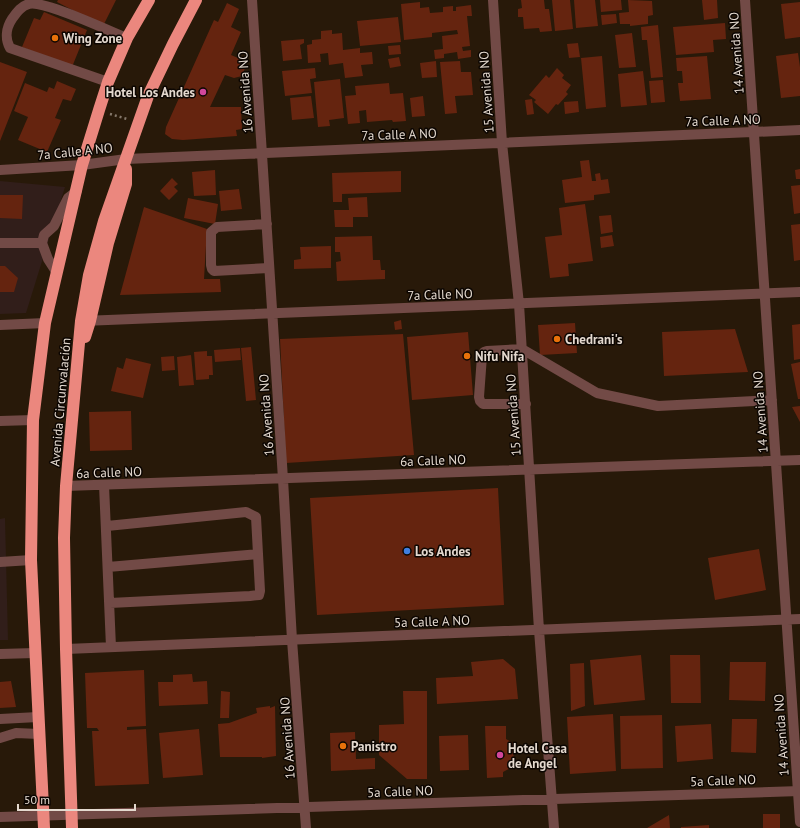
<svg xmlns="http://www.w3.org/2000/svg" width="800" height="828" font-family="'PT Sans',sans-serif">
<style>
.commercial{fill:#311e1a}
.building{fill:#65240f}
.lines{fill:none;stroke-linecap:round;stroke-linejoin:round}
.path{stroke:#86796c;stroke-width:2.5;stroke-dasharray:2 3;stroke-linecap:butt}
.minor{stroke:#724a46;stroke-width:10}
.highway{stroke:#eb877e;stroke-width:12}
.food-dot{fill:#e8710a;stroke:#0c0602;stroke-width:1.5}
.hotel-dot{fill:#d1479c;stroke:#0c0602;stroke-width:1.5}
.shop-dot{fill:#3f7fe0;stroke:#0c0602;stroke-width:1.5}
.labels{text-anchor:middle;stroke-width:3;stroke-linejoin:round;paint-order:stroke}
.poi-label{font-size:13px;font-weight:bold;fill:#e4d9cf;stroke:#0c0602;text-anchor:start}
.street-label{font-size:13px;fill:#e4d9cf;stroke:#0c0602}
</style>
<rect width="100%" height="100%" fill="#281909"/>
<path class="commercial" d="M0,181L65,187L26,313L0,314Z
M5,518L8,640H0V519Z"/>
<path class="building" d="M58,0H116L103,26L57,2Z
M521,0H544L545,9H549L552,31L540,32L539,28L524,29L523,17H518V9L522,8Z
M552,0H570L573,29L555,31Z
M574,0H595L598,26L576,28Z
M600,0H621L622,10L601,12Z
M628,0L652,1L653,15L648,16V24L630,26V24H620L619,13L629,12Z
M702,0H717L718,18L704,20Z
M420,2V8L429,7L430,13L443,12V7L453,6V11H456V7L471,5L472,16H467L470,46L462,47L463,51L471,50V57L458,59L457,52L444,54V58L435,59L434,50L443,49L442,36L458,34L457,30L432,33V37L404,40L401,4Z
M800,2V37L785,39L781,4Z
M227,3L239,9L231,27L241,32L231,55L245,61V68L242,76L234,78L225,75L210,107H241L242,129L236,130L237,136L183,140L172,139L165,134L166,127L214,20L218,22Z
M44,12L87,30L72,67L22,47L34,18L40,20Z
M616,14L617,23L602,25L601,15Z
M398,17L401,42L360,46L357,21Z
M725,23L726,39L713,40L714,52L676,55L673,27Z
M658,25L663,77L651,78L647,40H642L641,27Z
M332,30V34L342,33L343,50L360,48V53L372,52L373,64L361,65L363,76L345,78L343,63L329,65L328,53L320,54L321,62L308,63L307,45L312,44V40L321,39V31Z
M632,33L636,67L619,68L615,35Z
M304,39V43L300,45L302,59L283,61L281,41Z
M578,43L580,57L569,58L567,44Z
M400,45L401,54L389,55L388,46Z
M798,53L800,67V96L781,98L776,56Z
M602,56L606,107L586,109L581,58Z
M707,56L711,99L680,101L678,83H683L682,71H677L676,58Z
M399,57L401,66L390,68L388,59Z
M436,61L437,77L422,78L420,63Z
M460,61L461,72H471L473,95L455,96L457,113L445,114L440,62Z
M0,62L27,72L0,141Z
M315,68L316,78L310,79L312,93L285,96L282,71Z
M557,68L564,75L562,78L571,85L566,92L568,94L558,105L556,104L548,114L534,102L536,100L529,95L546,75L549,78Z
M643,71L647,105L621,107L618,74Z
M340,79L344,118L329,120L330,126L318,127L314,82Z
M663,80L665,102L651,103L649,81Z
M57,81L76,89L71,101L63,99L55,118L61,120L47,152L18,140L28,117L14,111L25,83L47,92L49,87L54,89Z
M389,83L390,94L403,93L406,121L393,122L392,120L367,122L366,110L359,111L360,123L348,124L345,96L356,95L355,86Z
M311,96L314,118L292,120L290,98Z
M423,96L425,116L412,117L410,98Z
M532,99L534,114L527,115L525,100Z
M578,101L579,112L565,114L564,102Z
M589,160L592,181H596L595,174L600,173L601,180L608,179L610,193L594,195V200L565,203L562,180L582,177L580,161Z
M800,169V179H796L795,170Z
M215,170L216,195L194,196L192,172Z
M401,171V192L342,194V202H333L332,173Z
M172,178L178,184L174,187L178,191L169,200L160,191Z
M800,185V213L794,214L791,186Z
M239,189L242,209L221,211L219,191Z
M0,195H23L22,219L0,218Z
M367,197L368,217H353V227H335L334,210H349L348,198Z
M188,198L218,204L215,224L184,218Z
M585,204L593,261L568,264L569,276L550,278L545,237L562,235L559,208Z
M144,207L207,229L204,279H220L221,292L120,295Z
M611,215L613,232L601,234L599,216Z
M800,224V260L794,261L791,225Z
M612,235L614,246L601,248L600,237Z
M372,236L373,260H380L381,270H385V279L337,281L336,262L341,261L340,252H335V237Z
M331,246V268L294,269V260L301,259L300,247Z
M0,266H5L18,278L14,292H0Z
M401,320L402,329L395,330L394,322Z
M575,323L577,353L540,355L538,325Z
M800,324V359L794,360L792,325Z
M735,329L748,372L664,376L662,332Z
M468,332L473,395L412,400L407,337Z
M403,334L414,455L286,463L280,339Z
M251,347L256,400L246,401L241,348Z
M240,348L241,360L215,362L214,350Z
M207,351V356H212L213,375H209V379L196,380L194,352Z
M191,355L194,385L179,386L177,357Z
M174,356L175,370L162,371L161,357Z
M126,358L151,364L143,398L111,391L117,367L123,369Z
M800,362V399H798L791,364Z
M800,406V422L792,407Z
M131,411L132,450L90,451L89,412Z
M498,488L504,605L317,615L310,498Z
M759,549L766,590L715,600L708,558Z
M641,655L645,700L594,705L590,660Z
M670,655H700L701,703H671Z
M503,659L515,669L518,699L437,704L436,678L473,676L471,662Z
M730,662H766L765,701L729,700Z
M584,663L585,706L571,711L570,664Z
M144,670L146,726L127,727V730L146,729L149,784L95,786L92,731H99L97,728H87L85,673Z
M192,674L193,682L207,681L208,704L159,706L158,682H173V675Z
M11,681L16,707L0,708V682Z
M221,691L230,692L229,718H220Z
M403,691H427V779H407L379,755V725L404,724Z
M270,706V708L275,706L276,756L262,758V757H220L218,724L229,723L257,713L256,708Z
M613,714L616,771L570,774L567,717Z
M662,715L663,768L621,769L620,716Z
M732,719H757L756,753L731,752Z
M711,724L713,759L677,762L675,726Z
M485,726H506V739L513,743L514,766L503,772V777L487,778Z
M199,729L203,775L163,778L159,733Z
M355,732L356,759L375,758V769L331,771L330,733Z
M468,735L469,770L440,771L439,736Z
M763,814H780V828H763Z
M669,815L670,828H647Z
M709,825V828H681V827Z"/>
<g class="lines">
<path class="path" d="M110,114L127,119"/>
<path class="minor" d="M252,0L283,479L292,640L306,828
M493,0L502,143L519,304L539,630L554,828
M745,0L800,822
M108,82L10,48C5,39 6,28 12,19C17,12 21,6 29,4C44,0 109,31 127,38
M0,170L82,165L126,159L800,130
M267,224L217,227L211,232V265L212,269L214,271L269,268
M0,243H42
M57,273L48,259L42,243L44,235L54,226L68,198L77,191
M83,321L800,292
M0,325L45,323
M526,404H483L480,401L479,397L482,356L484,352L487,351L522,349L597,393L658,406L772,400
M0,421L33,420
M104,485L111,647
M66,486L800,460
M107,526L246,512L256,517L260,591L259,595L250,596L110,603
M0,562L31,560
M108,567L258,554
M66,649L800,619
M0,654L35,653
M0,719L38,717
M0,738L16,733L39,734
M0,817L800,791"/>
<path class="highway" d="M85,337L90,321L108,243L126,184V169
M44,828L31,560L33,420L45,323L82,165L99,110L108,82L127,38L149,0
M72,828L66,649L64,538L66,486L81,321L89,275L104,221L148,96L173,44L196,0"/>
</g>
<g class="food-dot">
<circle cx="55" cy="38" r="4"/>
<circle cx="557" cy="339" r="4"/>
<circle cx="467" cy="356" r="4"/>
<circle cx="343" cy="746" r="4"/>
</g>
<g class="hotel-dot">
<circle cx="203" cy="92" r="4"/>
<circle cx="500" cy="755" r="4"/>
</g>
<circle class="shop-dot" cx="407" cy="551" r="4"/>
<g class="labels">
<g class="poi-label">
<text x="63" y="43">Wing Zone</text>
<text x="195" y="97" text-anchor="end">Hotel Los Andes</text>
<text x="565" y="344">Chedrani's</text>
<text x="475" y="361">Nifu Nifa</text>
<text x="415" y="556">Los Andes</text>
<text x="351" y="751">Panistro</text>
<text x="508" y="753">Hotel Casa<tspan x="508" dy="15">de Angel</tspan></text>
</g>
<g class="street-label">
<text transform="translate(736 53) rotate(-94)" y="5">14 Avenida NO</text>
<text transform="translate(245 92) rotate(-94)" y="5">16 Avenida NO</text>
<text transform="translate(486 92) rotate(-94)" y="5">15 Avenida NO</text>
<text transform="translate(723 120) rotate(-2)" y="5">7a Calle A NO</text>
<text transform="translate(399 134) rotate(-2)" y="5">7a Calle A NO</text>
<text transform="translate(75 151) rotate(-6)" y="5">7a Calle A NO</text>
<text transform="translate(440 294) rotate(-2)" y="5">7a Calle NO</text>
<text transform="translate(60 402) rotate(-85)" y="5">Avenida Circunvalación</text>
<text transform="translate(760 412) rotate(-94)" y="5">14 Avenida NO</text>
<text transform="translate(266 415) rotate(-94)" y="5">16 Avenida NO</text>
<text transform="translate(513 415) rotate(-94)" y="5">15 Avenida NO</text>
<text transform="translate(433 460) rotate(-2)" y="5">6a Calle NO</text>
<text transform="translate(109 472) rotate(-2)" y="5">6a Calle NO</text>
<text transform="translate(432 621) rotate(-2)" y="5">5a Calle A NO</text>
<text transform="translate(781 735) rotate(-94)" y="5">14 Avenida NO</text>
<text transform="translate(287 738) rotate(-94)" y="5">16 Avenida NO</text>
<text transform="translate(723 780) rotate(-2)" y="5">5a Calle NO</text>
<text transform="translate(400 791) rotate(-2)" y="5">5a Calle NO</text>
</g>
</g>
<path d="M18 804v6h117v-6" fill="none" stroke="#e4d9cf" stroke-width="2"/>
<text x="24" y="804" font-size="12" fill="#e4d9cf" stroke="#0c0602" stroke-width="3" paint-order="stroke">50 m</text>
</svg>
